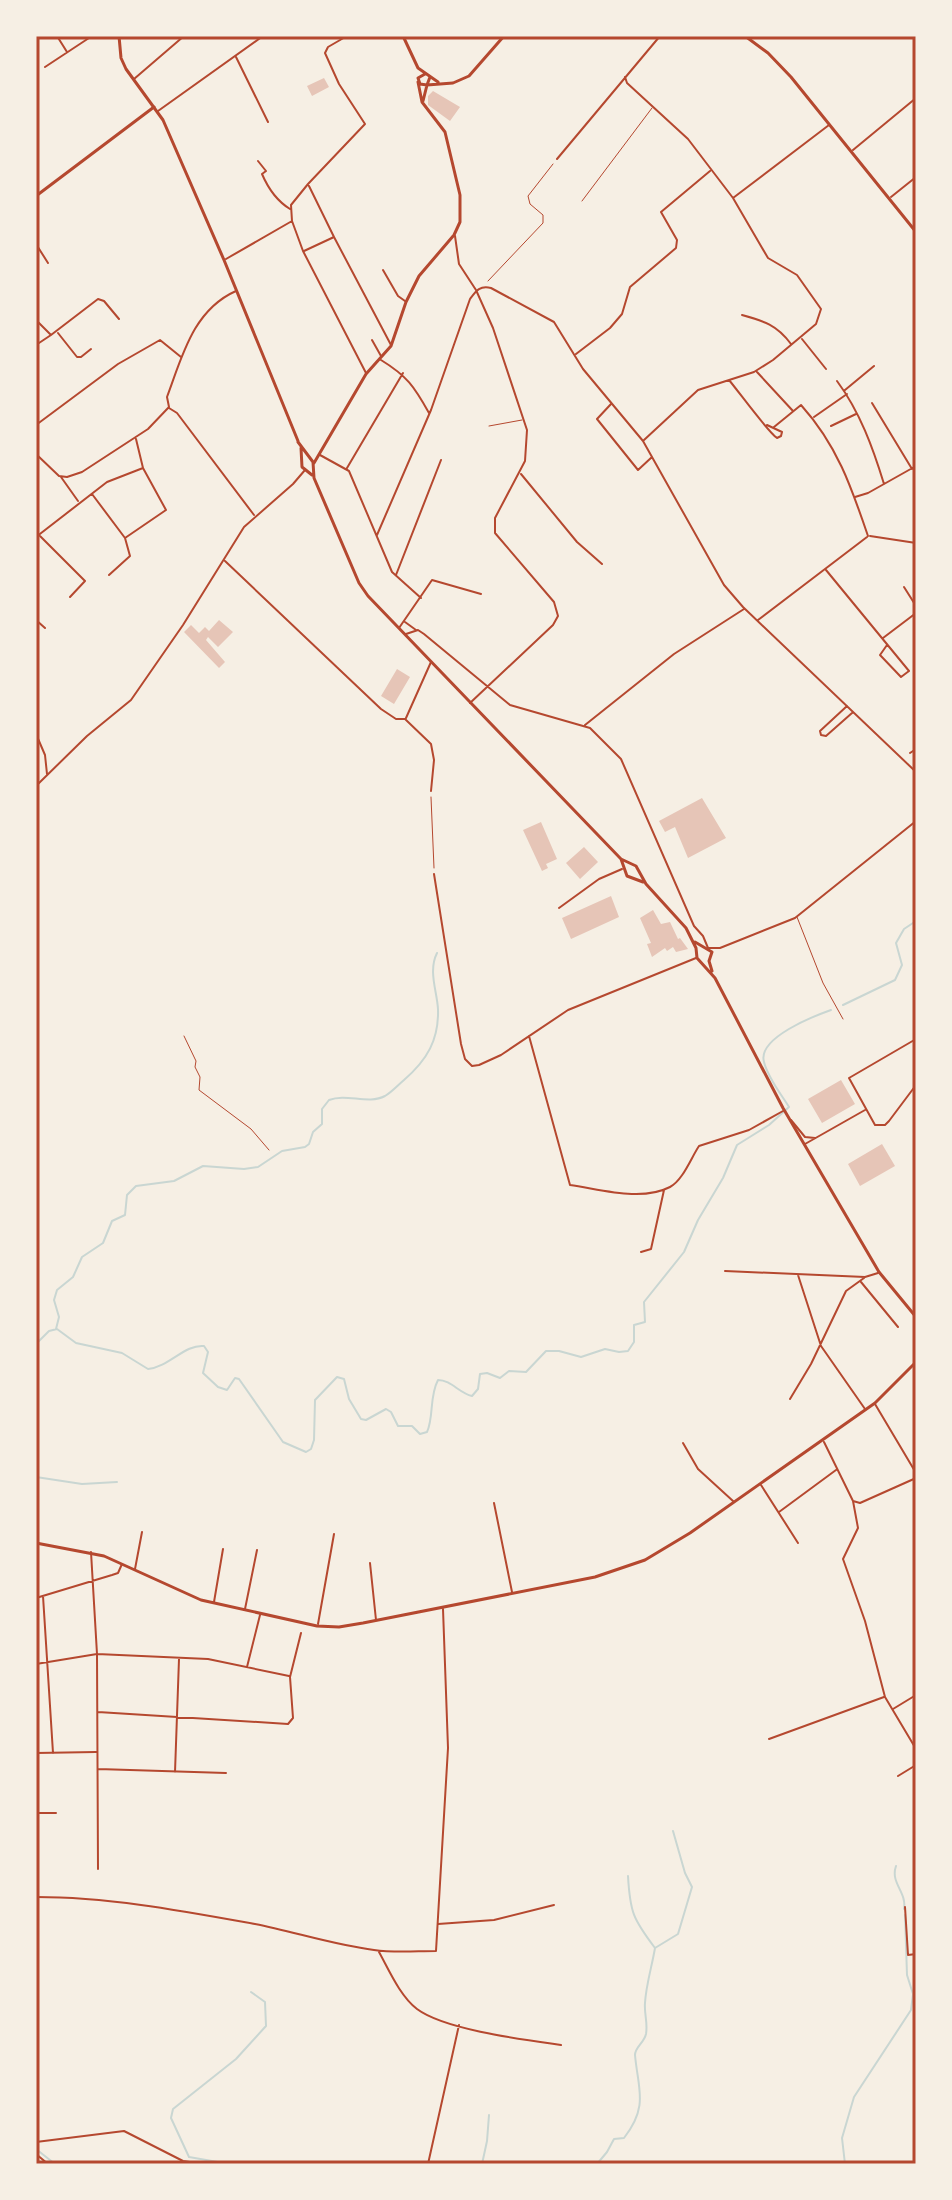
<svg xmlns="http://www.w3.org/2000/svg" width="952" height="2200" font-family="'Crimson Pro',serif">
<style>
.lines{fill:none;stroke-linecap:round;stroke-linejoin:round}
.stream{stroke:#c9d6d2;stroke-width:2}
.building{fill:#e6c5b7}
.path{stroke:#b5482f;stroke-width:1}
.service{stroke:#b5482f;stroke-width:1}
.minor{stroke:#b5482f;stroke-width:2}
.tertiary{stroke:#b5482f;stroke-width:3}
.secondary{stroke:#b5482f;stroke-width:3}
.neatline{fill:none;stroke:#b5482f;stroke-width:3}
</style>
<rect width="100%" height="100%" fill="#f6efe4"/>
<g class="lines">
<path class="stream" d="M843,1005L895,980L902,965L896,943L904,929L916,921
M56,1329L59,1317L54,1300L57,1290L73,1277L82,1257L103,1243L112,1221L125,1215L127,1195L136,1186L174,1181L203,1166L244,1169L258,1167L282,1151L305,1147L309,1144L313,1132L322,1124V1109L329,1100C347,1093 368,1105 385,1096C392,1092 398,1085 404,1080C427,1060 439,1040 438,1009C437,991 428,971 437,953
M36,1344L49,1331L57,1329L76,1343L122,1353L148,1369C169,1367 185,1344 204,1346L208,1352L203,1373L218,1387L227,1390L235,1378L239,1379L283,1442L306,1452L311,1449L314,1440L315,1400L337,1377L344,1379L349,1399L361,1419L366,1420L386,1409L391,1412L398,1426H412L420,1434L427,1432C434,1417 429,1397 438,1380C451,1380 459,1393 472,1396L478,1389L480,1374L487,1373L500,1378L509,1371L526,1372L546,1351H559L581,1357L605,1349L619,1352L628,1351L634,1342V1325L645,1322L644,1302L684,1252L698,1220L723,1178L737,1145L769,1125L789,1107C781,1094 768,1078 764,1062C757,1038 814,1016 831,1010
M36,1477L82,1484L117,1482
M896,1866C890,1883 907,1892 904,1909
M655,1948L678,1934L692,1887L685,1873L673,1831
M36,2149L55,2164
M229,2164L189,2157L171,2118L173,2109L236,2059L266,2026L265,2002L251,1992
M482,2164L487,2141L489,2115
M597,2164L607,2152L614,2139L624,2138C649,2106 638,2089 635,2055C635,2047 644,2043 646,2034C648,2023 644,2013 645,2003C646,1985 652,1966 655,1948C633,1919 630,1912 628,1876
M845,2164L842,2138L854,2097L911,2010L913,1994L907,1975L905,1915"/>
</g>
<path class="building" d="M324,78L329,87L312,96L307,86Z
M433,91L460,107L450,121L428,105V96Z
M219,620L233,632L218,647L208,637L206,640L225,662L219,668L184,632L191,625L199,633L205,627L209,631Z
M397,669L410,677L394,704L381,696Z
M702,798L726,838L688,858L675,827L665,832L659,821Z
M541,822L557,859L546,864L548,868L542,871L523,830Z
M584,847L598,862L580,879L566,863Z
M611,896L619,917L571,939L562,918Z
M653,910L661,924L670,922L678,939L680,938L688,949L676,952L673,947L667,951L665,948L652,957L647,944L651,943L640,918Z
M841,1080L855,1104L822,1123L808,1099Z
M882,1144L895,1166L860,1186L848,1164Z"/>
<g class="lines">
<path class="path" d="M488,281L543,223V215L530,204L528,196L553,164
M431,797L434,868
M184,1036L196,1061L195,1067L200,1077L199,1090L251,1129L269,1150"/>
<path class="service" d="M582,201L652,108
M489,426L522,420
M797,917L823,983L843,1019"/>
<path class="minor" d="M57,36L67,52
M236,57L268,122
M45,67L92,36
M625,77L627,83L688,139L733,198L768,258L797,275L821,309L816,324L773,360L754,372L698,390L644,440
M134,79L184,36
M158,111L263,36
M853,150L916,98
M557,159L660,36
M258,161L266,171L262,174C268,188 277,201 290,209
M891,197L916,177
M733,198L829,125
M292,221L303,251L366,373
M455,236L459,264L476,290L493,328L527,430L525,461L495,518V533L554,602L558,616L553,625L470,703
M334,237L391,345
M36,244L48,263
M304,251L334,237L309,186
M226,259L292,221L291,205L308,184L365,124L339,84L325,53L328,47L347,36
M383,270L398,296L405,301
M742,315C764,321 777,325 791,344
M36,320L51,335L36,345
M58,333L77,357H81L91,349
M51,335L98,299L104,301L119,319
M802,339L826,369
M372,340L381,356
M576,354L610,328L622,314L630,287L676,248L677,240L661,212L710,171
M381,360C407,376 414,386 429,413
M757,372L793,411
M729,380C739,392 768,432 777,438L781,436L782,432L767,425
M837,381C860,412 873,448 884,484
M845,390L874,366
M872,403L912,469
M611,404L597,419L638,470L652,457
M169,408L177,413L254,515
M814,417L847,394
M36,425L118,364L160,340L181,357
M831,426L856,414
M774,427L801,405C837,445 851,486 868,536
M36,454L59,476L67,477L82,472L148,429L169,407L167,397C182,357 193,310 236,291
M320,455L349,471L392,572L421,598
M347,468L403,373
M521,474L577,542L602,564
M61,477L78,501
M92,494L125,538L130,556L109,575
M855,497L868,493L916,466
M377,535L431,410L470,299C476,291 480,285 491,288L554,322L583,369L643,441L724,585L743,607L916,772
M40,536L85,581L70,597
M870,536L916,543
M36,537L107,482L143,468
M125,538L166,510L143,468L136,439
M225,561L381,709L396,719H405L431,744L434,760L431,791
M826,570L909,671L901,677L880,655L887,645
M396,575L441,460
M904,587L916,606
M36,620L45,628
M758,620L867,537
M405,622L416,630
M399,628L432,580L481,594
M406,634L418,630L424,634L510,705L590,728L621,759L694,926L703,936L708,948
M883,638L916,613
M847,706L820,731L821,735L826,736L852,713
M406,718L431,662
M585,725L674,654L744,609
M36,734L45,755L47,774
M910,753L916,749
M36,786L87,736L131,700L183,625L244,527L293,484L305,470
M434,874L461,1044L465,1059L472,1066L479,1065L501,1055L568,1010L696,958
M559,908L599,879L622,869
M709,948H720L795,918L916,821
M529,1036L570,1185C600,1189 641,1202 670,1187C683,1180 691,1158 699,1146L749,1130L783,1111
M916,1039L849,1078L875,1125H885L889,1121L916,1085
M791,1120L805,1137L815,1138
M805,1144L865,1110
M641,1252L651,1249L664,1190
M725,1271L865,1277L878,1273
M798,1275L821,1346L865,1409
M861,1282L898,1327
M790,1399L811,1364L846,1291L864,1278
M875,1404L916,1473
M824,1442L853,1501L860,1503L916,1478
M683,1443L698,1469L733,1501
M761,1485L798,1543
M853,1501L858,1528L843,1559L865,1621L885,1697L916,1749
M494,1503L512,1592
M779,1512L836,1470
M91,1552L97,1654L98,1869
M370,1563L376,1620
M135,1569L142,1532
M43,1596L53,1753
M36,1598L112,1575L118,1573L122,1564
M214,1602L223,1549
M245,1609L257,1550
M318,1624L334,1534
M36,1664L97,1654L208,1659L289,1676
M247,1667L260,1615
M893,1709L916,1695
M98,1712L288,1724L293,1718L290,1677L301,1633
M769,1739L884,1697
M36,1753L96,1752
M98,1769L226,1773
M175,1772L179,1659
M898,1776L916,1765
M36,1813H56
M36,1897C109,1897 183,1911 255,1924C295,1932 334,1945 374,1950C394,1953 416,1951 436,1951L448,1748L443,1609
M905,1907L908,1955L916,1954
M438,1924L494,1920L554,1905
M379,1952C389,1970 400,1996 417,2009C445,2030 526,2040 561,2045
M36,2142L124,2131L183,2161L203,2164
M36,2154L48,2164
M428,2164L459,2025"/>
<path class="tertiary" d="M403,36L418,68L438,82
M745,36L768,53L791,77L916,232
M425,74L418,78L420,84L427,85L430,77
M423,101L427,85L453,83L469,76L504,36
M36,196L154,107
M314,463L366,374L391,346L406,302L419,276L454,235L460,222V195L445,132L422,102L418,82
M36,1543L104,1556L201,1600L317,1626L339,1627L363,1623L595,1577L645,1560L690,1533L875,1403L916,1362"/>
<path class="secondary" d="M119,36L121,58L126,69L163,120L224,260L298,441
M298,442L313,462L314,478L359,583L368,596L621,859L636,866L646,884L686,928L696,948L697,958L715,978L783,1108L879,1272L916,1317
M301,448L302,467L312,475
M621,859L627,876L643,882
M695,942L712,952L709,961L712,971"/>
</g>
<rect width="952" height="2200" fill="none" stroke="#f6efe4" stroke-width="76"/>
<rect x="38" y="38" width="876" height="2124" class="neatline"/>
</svg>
